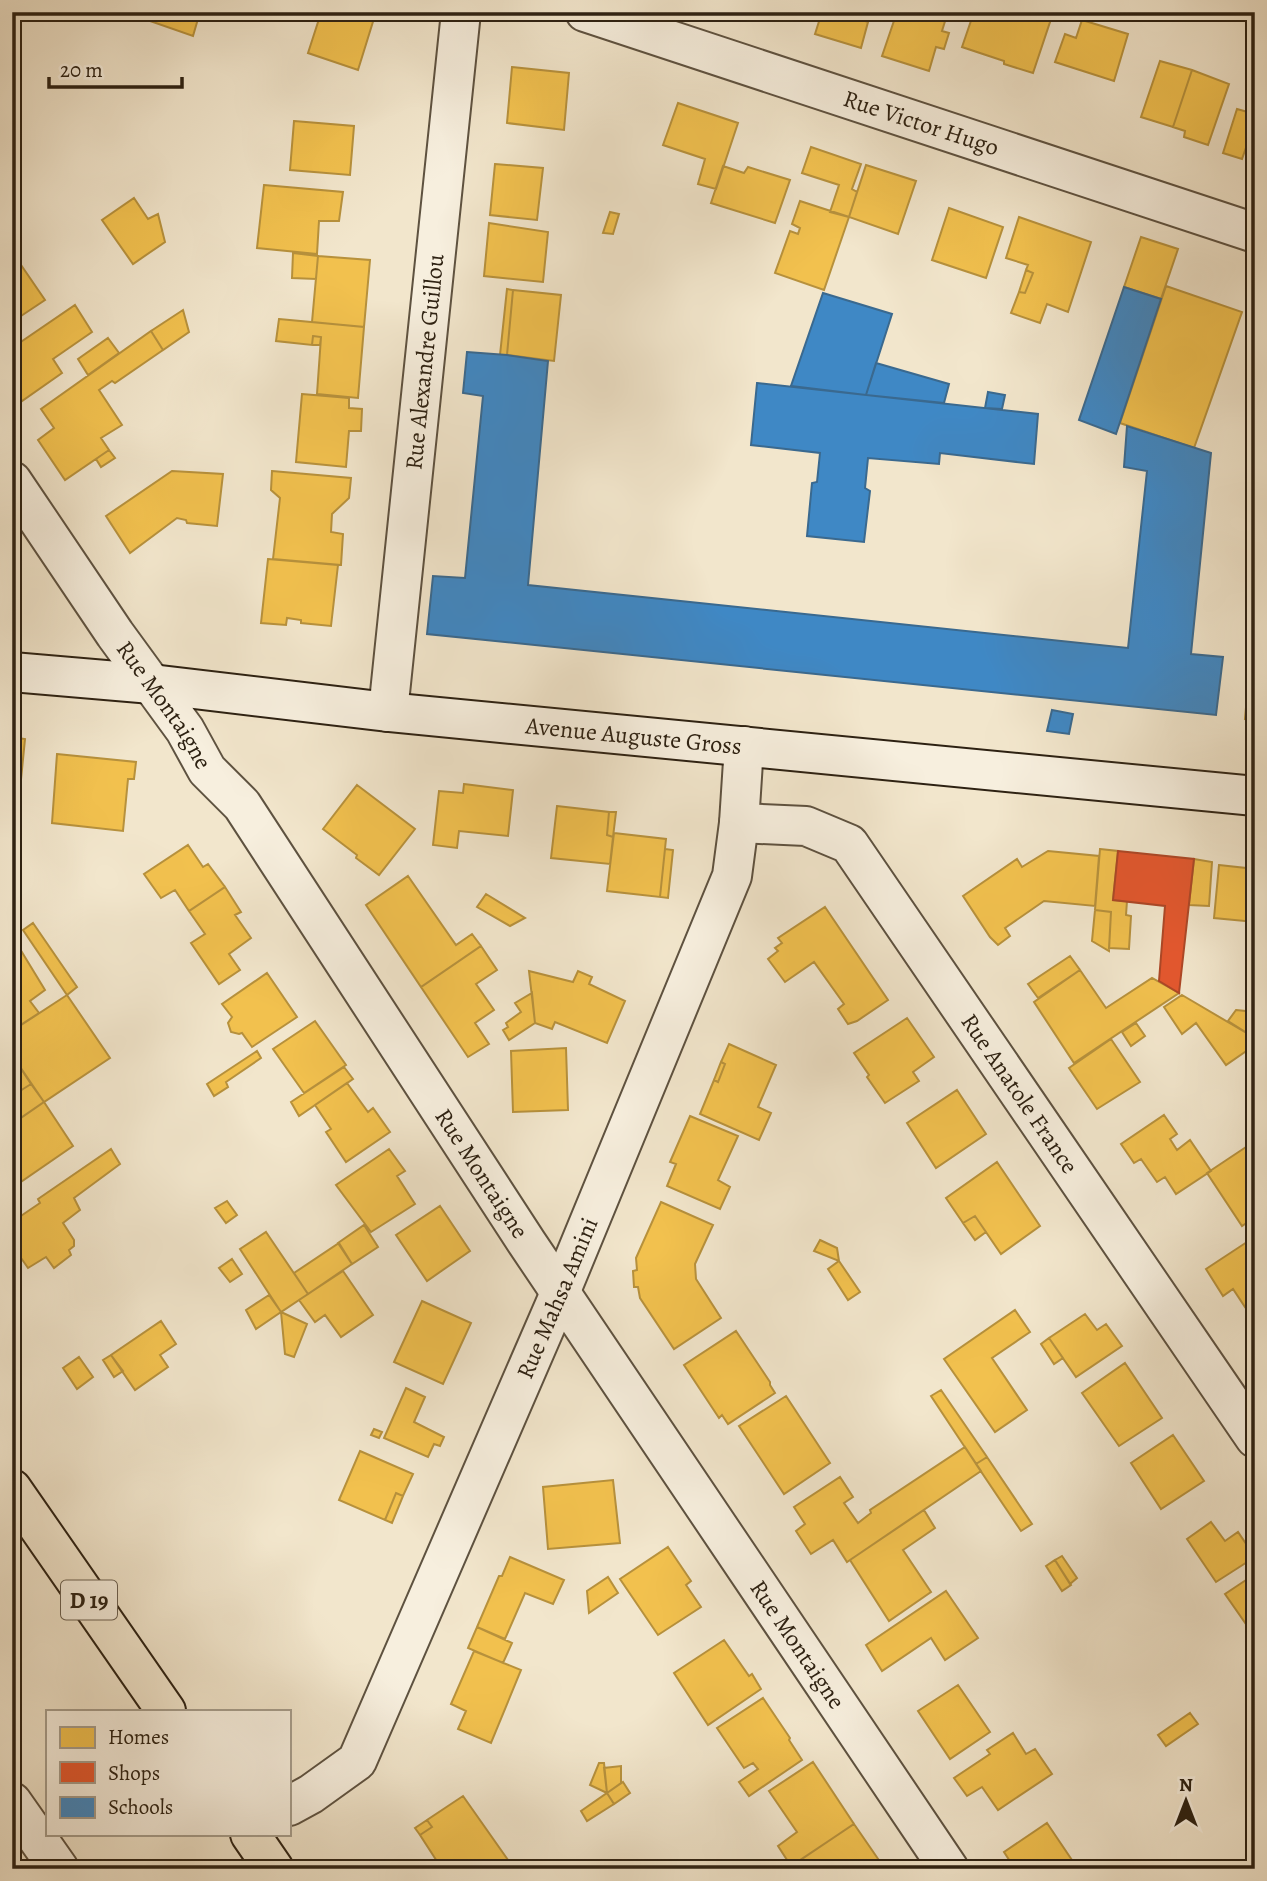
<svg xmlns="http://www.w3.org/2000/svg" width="1267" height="1881" font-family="Alegreya,serif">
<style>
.homes{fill:#f2c14e;stroke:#b7913c;stroke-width:2}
.shops{fill:#e4572e;stroke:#ad4726;stroke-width:2}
.schools{fill:#3f88c5;stroke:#3a698f;stroke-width:2}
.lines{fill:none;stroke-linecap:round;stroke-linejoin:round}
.street-casing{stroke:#5e5240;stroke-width:42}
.secondary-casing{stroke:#2d2112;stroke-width:42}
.primary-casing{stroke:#2d2112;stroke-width:42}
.street{stroke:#f7efde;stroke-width:38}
.secondary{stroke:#f7efde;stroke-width:38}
.primary{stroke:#f2e6cc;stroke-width:38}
.labels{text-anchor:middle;stroke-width:7;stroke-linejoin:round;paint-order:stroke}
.shield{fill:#f7efde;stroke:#6a5f4f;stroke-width:2}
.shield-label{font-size:23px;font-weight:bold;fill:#2d2112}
.street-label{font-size:24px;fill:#2d2112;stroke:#f7efde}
</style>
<rect width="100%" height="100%" fill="#f2e6cc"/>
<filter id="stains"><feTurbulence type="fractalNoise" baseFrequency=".00286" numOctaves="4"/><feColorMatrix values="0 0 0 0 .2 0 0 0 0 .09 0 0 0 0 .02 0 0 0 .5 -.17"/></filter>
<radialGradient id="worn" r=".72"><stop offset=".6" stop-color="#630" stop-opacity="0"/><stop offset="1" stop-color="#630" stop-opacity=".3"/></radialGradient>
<path class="homes" d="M130,12H200L193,36L130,14Z
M327,12H376L358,70L308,53L320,16L325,17Z
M777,12H796L794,18Z
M822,12H841L868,22L861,48L815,34Z
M897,12H929L946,18L942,31L949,33L944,49L936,47L929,71L882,56Z
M974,12H1031L1051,19L1033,73L1004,64V61L962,47Z
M1082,20L1128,34L1114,81L1055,62L1065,34L1076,38Z
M1160,61L1192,70L1173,127L1141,117Z
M512,67L569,73L564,130L507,123Z
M1192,70L1229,84L1208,145L1184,137L1185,131L1173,127Z
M678,103L738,123L716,189L698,184L705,159L663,145Z
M1237,109L1255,114V122L1242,159L1223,153Z
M294,121L354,126L350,175L290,170Z
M1255,138V165L1247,161Z
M811,147L861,164L852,189L857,192L849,217L830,212L839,185L802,173Z
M495,164L543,168L537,220L490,215Z
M866,165L916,181L898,234L849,217Z
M723,166L744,173L748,167L790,180L775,223L711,203Z
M264,185L343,192L339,221H319L317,254L257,248Z
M134,198L148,219L158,214L165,242L133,264L102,220Z
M800,201L849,217L824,290L775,273L790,231L798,234L800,228L792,224Z
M949,208L1003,227L986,278L932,260Z
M610,212L619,214L613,234L603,233Z
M1019,217L1091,242L1068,312L1047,304L1040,323L1011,313L1019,292L1025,293L1033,273L1026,270L1028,265L1006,258Z
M489,223L548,232L543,282L484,276Z
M1141,237L1178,249L1161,299L1124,287Z
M293,253L318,256L316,279L292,278Z
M318,256L370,260L364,327L312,322Z
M19,262L45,300L12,322V267Z
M1026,270L1033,273L1025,293L1019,292Z
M1166,286L1242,312L1194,448L1120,423Z
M507,289L513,290L507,355H500Z
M513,290L561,295L554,361L507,355Z
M75,305L92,332L53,359L62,373L22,401L12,387V348Z
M183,310L189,332L163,350L151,331Z
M279,319L364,327L358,398L317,394L321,337L313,336L312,345L276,341Z
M151,331L163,350L115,383L112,381L99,390L122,425L101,438L109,450L65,480L38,440L54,428L41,409Z
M313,336L321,337L320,345H312Z
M108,338L119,353L88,375L78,359Z
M302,394L349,398V408L362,409L361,431H349L346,467L296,462Z
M109,450L115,458L101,467L96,459Z
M172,471L223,474L217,526L187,523L186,520L177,518L130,553L106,516Z
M272,471L351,478L349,498L332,514L331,532L343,534L341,565L273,559L280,498L271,490Z
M268,559L338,565L331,626L301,623V620L287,618L286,625L261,623Z
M1252,637H1255V720L1245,719Z
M12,737L25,739L14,850H12Z
M57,754L136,762L134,779H128L123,831L52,823Z
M464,784L513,790L508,836L459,831L457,848L433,845L439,791L463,793Z
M357,785L415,829L379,875L356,858L357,855L323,829Z
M557,806L609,812L607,835L613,837L610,864L551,858Z
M609,812H616L613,837L607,835Z
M614,833L666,839L660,897L607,891Z
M188,845L203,867L208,864L225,887L189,911L175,890L161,898L144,874Z
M665,849L673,850L668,898L660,897Z
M1100,849L1118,851L1113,900L1127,901L1126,915L1131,916L1129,949L1109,948L1111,912L1095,910Z
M1048,851L1099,856L1095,906L1044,901L1005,928L1010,936L998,945L990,937L963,896L1017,859L1022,867Z
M1194,859L1212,862L1209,906L1189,905Z
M1219,865L1255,869V922L1214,918Z
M408,876L456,945L472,934L481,946L421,987L366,905Z
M225,887L241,912L235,915L251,938L229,954L240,970L219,984L191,943L205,934L189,911Z
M486,894L525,918L510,926L477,907Z
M825,907L888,1000L857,1021L848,1024L838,1009L844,1004L814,962L785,982L768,959L778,951L775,948L782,943L778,938Z
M1095,910L1111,912L1109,951L1092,941Z
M33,923L77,987L67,995L23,930Z
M17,944L45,990L30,1001L39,1013L16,1028L12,1022V947Z
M481,946L497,970L476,984L494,1010L475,1023L489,1044L468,1057L421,987Z
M1070,956L1080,970L1038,998L1028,984Z
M1080,970L1106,1008L1152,978L1179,993L1074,1063L1034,1002Z
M529,971L573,982L578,971L592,977L589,984L625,1001L607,1043L555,1022L552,1029L535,1023Z
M267,973L297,1017L252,1047L242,1033L239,1034L231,1032L228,1023L232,1017L222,1004Z
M532,993L535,1023L509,1040L503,1030L508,1027L506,1023L521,1012L515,1003Z
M67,995L110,1058L44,1102L12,1055V1031Z
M1182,995L1255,1038V1045L1226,1065L1196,1023L1182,1034L1164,1007Z
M1236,1010L1255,1012V1038L1228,1021Z
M907,1018L934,1057L913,1072L919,1081L885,1103L867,1077L869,1075L854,1053Z
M315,1021L346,1065L304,1093L273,1049Z
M1136,1023L1145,1036L1131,1046L1122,1032Z
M1111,1039L1140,1082L1097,1109L1069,1068Z
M729,1044L776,1065L758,1107L771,1113L759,1140L700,1114L714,1080L718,1082L725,1064L721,1062Z
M566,1048L568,1110L513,1112L511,1051Z
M257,1051L261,1058L226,1082L228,1087L214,1096L207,1084Z
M12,1055L31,1084L12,1096Z
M721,1062L725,1064L718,1082L714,1080Z
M344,1067L353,1079L299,1116L291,1102Z
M347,1083L368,1112L373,1108L390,1132L346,1162L326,1132L331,1129L315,1105Z
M31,1084L44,1102L12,1124V1096Z
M957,1090L986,1134L936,1168L907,1123Z
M44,1102L73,1146L12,1188V1124Z
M1164,1115L1177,1134L1170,1139L1177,1150L1190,1140L1211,1171L1176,1194L1165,1177L1157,1182L1141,1159L1134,1163L1121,1144Z
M690,1116L738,1136L718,1180L730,1187L720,1209L667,1186L676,1164L670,1162Z
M1255,1141V1217L1242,1226L1207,1173Z
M111,1149L120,1164L74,1198L80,1210L63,1223L74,1240V1246L69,1250L71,1255L54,1268L46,1257L28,1268L12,1245V1222L40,1203L38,1199Z
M389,1149L405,1171L397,1176L415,1204L371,1232L336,1185Z
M997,1162L1040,1226L1001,1254L975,1216L963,1223L946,1198Z
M227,1201L237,1215L226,1223L215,1208Z
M661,1202L713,1225L695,1264L696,1279L721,1318L674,1349L640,1298L638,1287H634L633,1271L637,1270L636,1258Z
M440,1206L470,1251L427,1281L396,1235Z
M975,1216L986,1232L975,1240L963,1223Z
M364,1225L378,1247L352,1264L338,1243Z
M266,1232L308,1294L281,1312L240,1249Z
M820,1240L837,1248L839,1261L814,1251Z
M1250,1240L1255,1247V1300L1245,1307L1233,1289L1223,1296L1206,1269Z
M339,1243L352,1264L308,1294L294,1273Z
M232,1259L242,1274L230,1282L219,1268Z
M839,1261L860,1292L848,1300L828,1269Z
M343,1271L373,1315L341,1337L325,1315L315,1322L299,1300Z
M269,1295L281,1312L256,1329L246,1310Z
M422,1301L471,1323L443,1384L394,1362Z
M1015,1310L1030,1332L992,1358L1027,1410L995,1432L944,1359Z
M281,1312L307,1324L294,1357L285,1354Z
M1085,1314L1097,1330L1106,1324L1122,1346L1076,1377L1049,1338Z
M161,1321L176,1344L160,1355L168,1367L135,1390L111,1355Z
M736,1331L770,1382V1385L775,1393L728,1424L722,1415L719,1418L684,1365Z
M1049,1338L1063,1358L1054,1364L1041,1344Z
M111,1355L123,1371L114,1377L103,1360Z
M79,1357L93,1377L77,1389L63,1368Z
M1125,1363L1162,1418L1119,1446L1082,1393Z
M406,1388L425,1397L414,1422L444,1437L440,1446L434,1444L428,1457L384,1438Z
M941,1390L987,1457L976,1464L931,1396Z
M786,1396L830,1463L784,1494L739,1426Z
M374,1429L382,1432L379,1438L371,1435Z
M1173,1435L1204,1481L1161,1509L1131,1463Z
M965,1447L981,1471L850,1560L847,1562L833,1540L811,1554L796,1531L805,1524L794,1507L840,1477L853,1497L844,1503L858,1523L871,1513L870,1510Z
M360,1451L413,1474L403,1496L396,1493L385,1520L339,1500Z
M987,1457L1032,1524L1021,1531L976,1464Z
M613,1480L620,1543L548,1549L543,1487Z
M396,1493L403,1496L392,1523L385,1520Z
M924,1510L935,1528L903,1550L931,1592L889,1621L850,1560Z
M1211,1522L1225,1541L1238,1532L1255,1557L1216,1582L1187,1539Z
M668,1547L691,1581L686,1585L701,1607L658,1635L620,1579Z
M1062,1556L1077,1578L1070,1584L1055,1560Z
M510,1557L564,1580L553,1604L525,1593L505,1639L477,1627L499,1576H502Z
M1055,1560L1071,1585L1062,1591L1046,1566Z
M1255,1574V1637L1225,1594Z
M608,1577L618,1593L589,1613L587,1591Z
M946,1591L978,1638L945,1660L931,1638L882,1671L866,1645Z
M477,1627L512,1643L503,1663L468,1648Z
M724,1640L749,1676L752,1674L761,1689L708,1725L674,1673Z
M474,1651L521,1670L491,1743L458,1729L466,1711L451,1704Z
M958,1685L990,1732L950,1759L918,1711Z
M763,1698L790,1738L789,1740L802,1760L749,1796L739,1782L758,1769L753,1763L744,1768L717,1728Z
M1190,1713L1198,1724L1166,1746L1158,1735Z
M1013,1733L1026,1754L1035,1749L1052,1774L998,1810L982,1787L967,1796L954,1778L990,1754L987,1750Z
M813,1762L854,1824L791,1866L778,1846L797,1832L769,1791Z
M599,1763H604L607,1793L590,1785Z
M621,1766V1783L607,1793L604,1768Z
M623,1782L630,1793L614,1804L607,1793Z
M607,1793L614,1804L587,1821L581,1811Z
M463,1796L508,1860L495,1869H442L420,1835L432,1827L427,1820Z
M427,1820L432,1827L420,1835L415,1828Z
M1047,1823L1078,1869H1015L1004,1852Z
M854,1824L885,1869H804L799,1861Z
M653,1861L658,1869H642Z"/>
<path class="shops" d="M1118,851L1194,859L1179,993L1159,981L1165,906L1113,900Z"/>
<path class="schools" d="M1124,287L1161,299L1116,434L1079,420Z
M823,293L892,314L866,395L791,386Z
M467,352L507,355L548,361L528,585L1128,648L1147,471L1124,467L1127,426L1211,453L1191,654L1223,657L1216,715L427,634L433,576L465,578L483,396L463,393Z
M876,363L949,384L944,403L866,395Z
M757,383L1038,414L1034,464L940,453L939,464L868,458L865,488L870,491L864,542L807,536L812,483L817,482L820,453L751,445Z
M988,392L1005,395L1002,409L985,408Z
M1052,710L1073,714L1069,734L1047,731Z"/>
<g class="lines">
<defs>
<g id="street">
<path id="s1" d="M585,12L1255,233"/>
<path id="s2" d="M12,481L115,634L185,730L207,770L242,805L527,1243L949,1869"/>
<path id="s3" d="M388,712L461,12"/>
<path id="s4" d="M739,823L806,826L849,844L1255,1438"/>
<path d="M12,1802L59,1869"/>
<path id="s5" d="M289,1806L311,1794L357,1761L560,1293L732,876L739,823L744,746"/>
</g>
<g id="secondary">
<path id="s6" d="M12,672L152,684L388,712L1255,796"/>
</g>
<path id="primary" d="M12,1489L166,1711
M250,1834L274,1869"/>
</defs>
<use href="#street" class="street-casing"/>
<use href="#secondary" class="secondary-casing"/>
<use href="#primary" class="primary-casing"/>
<use href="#street" class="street"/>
<use href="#secondary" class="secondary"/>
<use href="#primary" class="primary"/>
</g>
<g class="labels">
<rect class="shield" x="61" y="1580.5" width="56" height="39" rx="5"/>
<g class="shield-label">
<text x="89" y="1608">D 19</text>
</g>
<g class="street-label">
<text dy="8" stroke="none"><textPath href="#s1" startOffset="354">Rue Victor Hugo</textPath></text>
<text dy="8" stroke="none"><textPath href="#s3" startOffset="352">Rue Alexandre Guillou</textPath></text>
<text dy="8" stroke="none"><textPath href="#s2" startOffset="271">Rue Montaigne</textPath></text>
<text dy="8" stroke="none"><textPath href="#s6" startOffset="625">Avenue Auguste Gross</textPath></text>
<text dy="8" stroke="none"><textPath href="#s4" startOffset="416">Rue Anatole France</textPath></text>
<text dy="8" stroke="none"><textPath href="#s2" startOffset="838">Rue Montaigne</textPath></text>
<text dy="8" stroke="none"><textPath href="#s5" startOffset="586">Rue Mahsa Amini</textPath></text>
<text dy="8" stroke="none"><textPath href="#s2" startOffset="1405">Rue Montaigne</textPath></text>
</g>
</g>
<rect width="1267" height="1881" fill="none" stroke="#f2e6cc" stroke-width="42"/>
<rect x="14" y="14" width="1239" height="1853" fill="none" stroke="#2d2112" stroke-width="3.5"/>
<rect x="21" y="21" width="1225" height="1839" fill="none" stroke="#2d2112" stroke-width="2"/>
<rect x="46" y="1710" width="245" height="126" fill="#f7efde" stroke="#a69d8c" stroke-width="2"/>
<rect x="60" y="1727" width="35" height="21" fill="#f2c14e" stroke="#a69d8c" stroke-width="2"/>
<text x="108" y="1744" font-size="21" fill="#2d2112">Homes</text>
<rect x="60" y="1762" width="35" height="21" fill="#e4572e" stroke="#a69d8c" stroke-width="2"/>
<text x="108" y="1780" font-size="21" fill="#2d2112">Shops</text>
<rect x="60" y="1797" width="35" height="21" fill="#3f88c5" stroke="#a69d8c" stroke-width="2"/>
<text x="108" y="1814" font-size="21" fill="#2d2112">Schools</text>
<g transform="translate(1186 1801)" stroke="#f7efde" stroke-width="5" paint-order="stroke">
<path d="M0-5L12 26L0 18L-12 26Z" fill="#2d2112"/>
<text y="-10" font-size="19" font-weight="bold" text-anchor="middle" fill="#2d2112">N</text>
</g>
<path d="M49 77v10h133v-10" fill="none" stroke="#2d2112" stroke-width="3.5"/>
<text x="60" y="77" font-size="21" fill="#2d2112" stroke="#f7efde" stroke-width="5" paint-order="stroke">20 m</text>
<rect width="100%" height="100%" filter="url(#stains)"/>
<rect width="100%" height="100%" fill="url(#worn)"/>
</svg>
